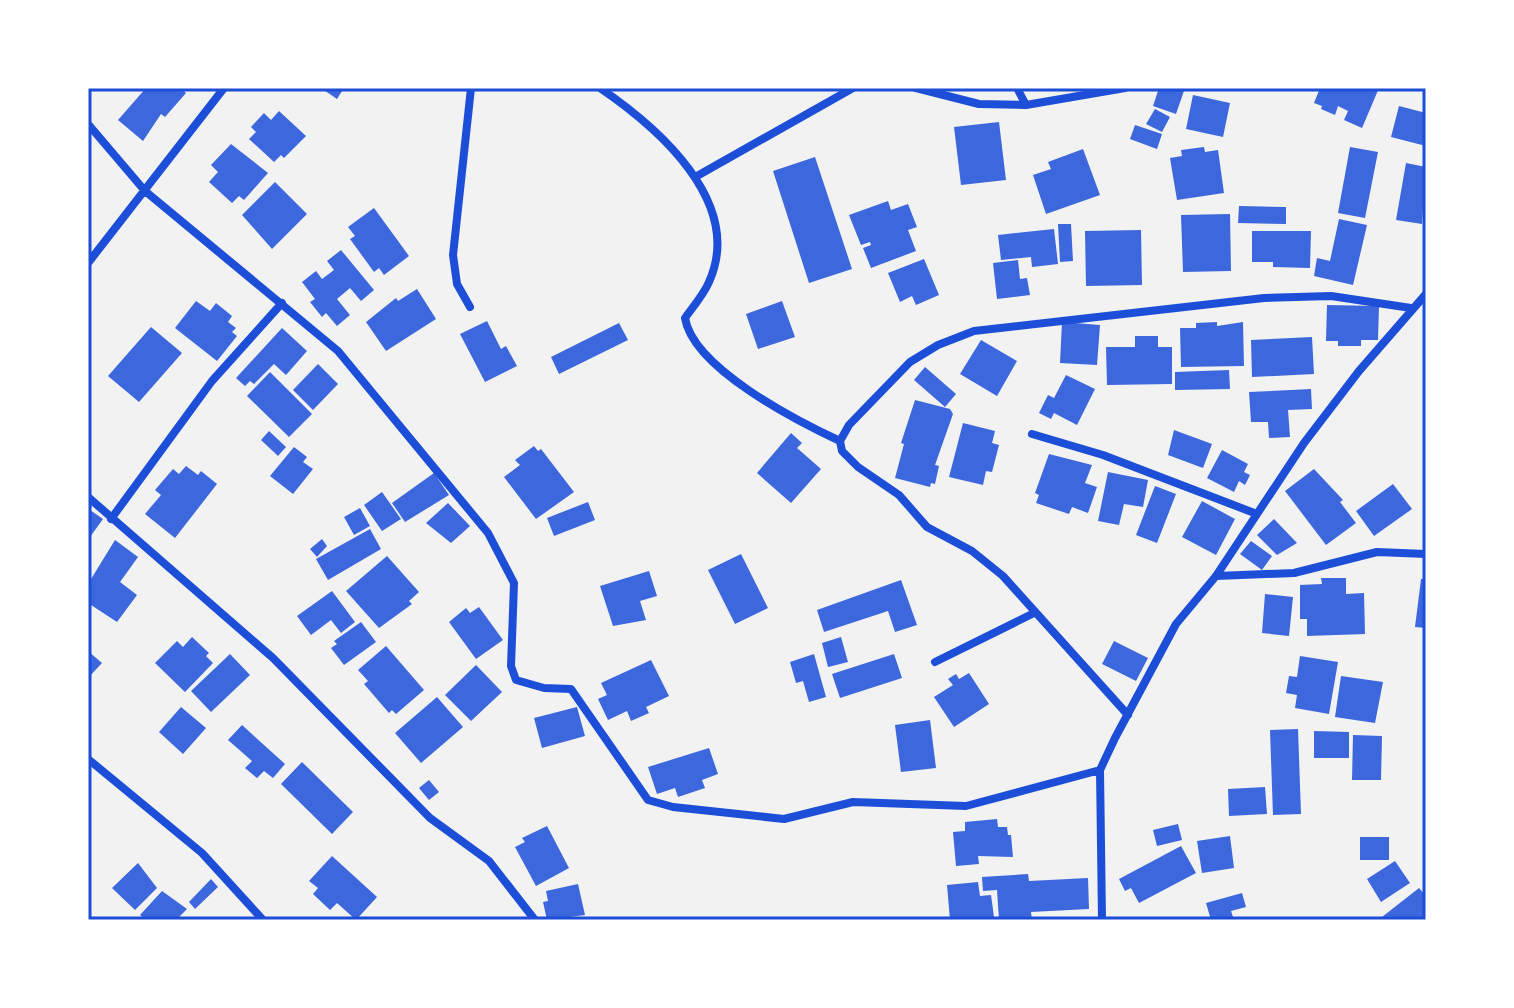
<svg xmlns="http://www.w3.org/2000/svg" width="1514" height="1008" font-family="'PT Sans Narrow',sans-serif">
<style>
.building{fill:#3d67dc}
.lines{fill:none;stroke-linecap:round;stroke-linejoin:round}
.minor{stroke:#1d4ed8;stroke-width:8}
.neatline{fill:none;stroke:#1d4ed8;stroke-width:3}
</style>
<rect width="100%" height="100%" fill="#f2f2f2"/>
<path class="building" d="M146,88H181L186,93L165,117L161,114L143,141L118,120Z
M321,88H344L337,99Z
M1159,88H1185L1176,114L1153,106Z
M1320,88H1379L1362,128L1344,120L1348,111L1338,106L1335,115L1321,109L1322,106L1314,103Z
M1193,95L1230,103L1223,137L1186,129Z
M1399,106L1426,113V146L1391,137Z
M1155,109L1170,117L1162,132L1146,124Z
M279,111L306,136L284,158L281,155L274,162L249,139L256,132L251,127L264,113L271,120Z
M999,122L1006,180L961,185L954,127Z
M1135,125L1162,134L1157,149L1130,139Z
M231,144L268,173L244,200L239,196L232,203L209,182L218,172L211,165Z
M1204,147L1205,152L1218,150L1224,193L1177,200L1170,158L1182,156L1181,150Z
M1350,147L1378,152L1365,218L1338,213Z
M1083,149L1100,195L1046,214L1033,175L1051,169L1048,162Z
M815,157L852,269L809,283L773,171Z
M1406,163L1426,167L1422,224L1396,220Z
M275,182L307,214L272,249L242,215Z
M888,201L891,210L908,204L917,227L908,230L916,251L871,268L863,248L871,245L870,242L861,245L849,215Z
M1239,206L1286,207V224L1238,223Z
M374,208L409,256L384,275L379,268L374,272L350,239L355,236L348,227Z
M1230,214L1231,271L1183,272L1181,215Z
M1339,219L1367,225L1353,285L1314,276L1317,258L1330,261Z
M1058,224H1071L1073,261L1060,262Z
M1054,229L1058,264L1032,267L1031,257L1001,260L998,235Z
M1141,230L1142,285L1086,286L1085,231Z
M1252,231H1311L1310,268L1273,267V262H1252Z
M341,250L374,290L361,301L350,288L337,299L350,315L337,326L326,313L322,317L310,302L315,299L302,282L316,271L322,279L334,270L327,261Z
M924,259L939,295L916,305L912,296L900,302L888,273Z
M1018,260L1020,279L1027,278L1030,295L997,299L993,263Z
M417,289L436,319L386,351L366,322L396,298L398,301Z
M196,301L210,311L216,303L232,316L228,322L236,328L232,332L237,336L217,361L175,328Z
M782,301L795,337L758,349L746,314Z
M1327,305L1379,306L1378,340H1361V346H1338V341H1326Z
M487,321L501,349L506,346L517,366L485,382L460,334Z
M1062,322L1100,325L1097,365L1060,363Z
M1217,322V326L1243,322L1244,366L1181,367L1180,328H1196V323Z
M619,323L628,340L559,374L551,357Z
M151,327L182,353L139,402L108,376Z
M282,328L307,351L286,375L274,364L254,384L250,381L245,386L236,378Z
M1135,336H1158V347H1172V384L1107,385L1106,347H1135Z
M1312,337L1314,374L1252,377L1251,340Z
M981,340L1017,361L997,396L960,374Z
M318,364L338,384L313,410L293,390Z
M925,367L956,394L945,407L914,380Z
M1229,370L1230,389L1175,390V372Z
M270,372L312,414L289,437L247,396Z
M1066,375L1095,389L1077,425L1054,413L1051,419L1039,413L1048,395L1054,398Z
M1311,389L1312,409L1288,410L1290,437L1269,438L1268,422H1251L1249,392Z
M915,400L950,409L953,414L935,465L939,466L935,484L931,483L930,487L895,478L904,444L901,443Z
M963,423L995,431L992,443L999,445L992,472L986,471L983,485L949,477Z
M1174,430L1212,444L1203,468L1168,455Z
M269,431L286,447L278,456L261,440Z
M791,433L802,443L797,448L821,469L791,503L757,473Z
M534,446L538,451L541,449L574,492L536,519L504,477L520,465L515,460Z
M294,447L307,457L303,462L313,469L293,494L270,476Z
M1222,450L1248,464L1244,472L1250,475L1245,485L1239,481L1234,492L1207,478Z
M1049,454L1092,465L1085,483L1097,487L1088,513L1072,507L1069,514L1036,503L1039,495L1035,493Z
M186,466L198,475L201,471L217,484L175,538L145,514L161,495L155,490L173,469L179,474Z
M1314,469L1343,500L1340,502L1356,523L1326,545L1285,491Z
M1108,472L1148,480L1143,507L1124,504L1119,525L1098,521Z
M434,473L449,495L405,522L392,503Z
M1393,484L1412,509L1374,536L1356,511Z
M1155,486L1176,494L1157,543L1136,535Z
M382,492L401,519L382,531L364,505Z
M1202,501L1235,519L1216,555L1182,537Z
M588,502L595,520L554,536L547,518Z
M448,503L470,526L451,543L426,523Z
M88,504L92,506L90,510L103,519L90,537Z
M360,508L370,526L354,535L344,517Z
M1274,519L1297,543L1277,555L1257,535Z
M370,529L381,549L328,580L316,559Z
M322,539L327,546L317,557L310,549Z
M115,540L138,557L120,582L137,595L117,622L88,603V584Z
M1251,541L1272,556L1262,570L1240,554Z
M741,554L768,608L735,624L708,570Z
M387,556L419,592L409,601L412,604L379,628L346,591Z
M649,571L657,596L640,601L646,620L613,626L600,586Z
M1321,578H1346V594L1364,593L1365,634L1307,636V619H1300V585L1322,584Z
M1421,579H1426V628L1415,627Z
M901,580L917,625L895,632L888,611L824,632L817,610Z
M332,591L355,622L341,633L331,620L311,635L297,616Z
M1265,594L1293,597L1289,636L1262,633Z
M479,607L503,640L476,659L449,622L466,608L470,613Z
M361,622L376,642L344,665L331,648L337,644L334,641Z
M192,637L209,653L206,656L213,663L185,692L155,663L177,641L183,647Z
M841,637L848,662L828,667L822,643Z
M1114,641L1148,658L1136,681L1102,664Z
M386,646L424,690L396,714L392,710L389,713L364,684L368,681L358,670Z
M88,651L102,663L88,678Z
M230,654L250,675L211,712L191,691Z
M814,654L826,697L809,702L803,681L796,683L790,662Z
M894,654L902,678L840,698L832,674Z
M1300,656L1338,662L1329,714L1295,708L1297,695L1286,693L1289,676L1297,677Z
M651,660L669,696L646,707L649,713L631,721L627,711L608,720L598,699L607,695L601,683Z
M476,665L502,692L471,721L445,695Z
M969,673L989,704L954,727L934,697L953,685L948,679L956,674L959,679Z
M1341,676L1383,682L1375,723L1335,717Z
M437,697L463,727L421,763L395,733Z
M181,707L206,728L183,754L159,732Z
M577,707L585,736L542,748L534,718Z
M930,720L936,768L901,772L895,725Z
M242,725L285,764L273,778L264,771L257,778L245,768L252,761L228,740Z
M1298,729L1301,814L1273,815L1270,730Z
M1314,731L1349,732V758H1314Z
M1353,735L1382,736L1381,780H1352Z
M709,748L718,774L702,780L705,788L678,797L675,788L657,794L648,767Z
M302,762L353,812L332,834L281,784Z
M429,780L439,792L429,800L419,788Z
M1265,787L1267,814L1229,816L1228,789Z
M997,819L998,827H1007L1008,835H1011L1013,857L978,856L979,864L956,866L953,832L965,831V822Z
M1178,824L1182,840L1157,846L1153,830Z
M547,826L569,868L536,886L515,847L525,842L522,838Z
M1230,836L1234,868L1202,873L1197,841Z
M1360,837H1389V860H1360Z
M1181,846L1196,873L1139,903L1131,888L1125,891L1119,879Z
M332,856L377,897L356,920L337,903L330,910L313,894L318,888L309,881Z
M1395,861L1410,883L1381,902L1367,879Z
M138,863L157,888L135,910L112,888Z
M1028,874L1029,881L1088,878L1089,909L1031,912L1032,920H999L997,890L983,891L982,877Z
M211,879L218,887L195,909L189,902Z
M978,882L980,896L991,895L994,917L990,920H950L947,885Z
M578,884L585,915L547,920L543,902L548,901L546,891Z
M1419,888L1426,896V920H1385L1382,917Z
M162,891L187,909L176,920H146L140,915Z
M1242,893L1246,907L1231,911L1234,920H1211L1206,903Z"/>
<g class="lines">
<path class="minor" d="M600,88C657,127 745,202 709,282C704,294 693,307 685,318C693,368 797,421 840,441
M916,88L979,104L1026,105L1125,88
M1017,88L1026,105
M88,124L145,191L338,351L488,533L514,583L511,666L516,680L544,688L571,689L648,800L673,807L784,819L853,802L966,806L1100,770
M697,176L853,88
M88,263L224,88
M470,307L457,284L453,255L471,88
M1032,434L1103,455L1257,514
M88,497L273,658L430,818L489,861L535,920
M111,519L212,381L282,303
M1216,576L1294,573L1377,552L1426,554
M935,662L1034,613
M1128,715L1003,576L972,551L927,527L899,495L858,467L842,451L840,441L849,425L910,362L938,345L974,331L1264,298L1331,296L1411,308
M88,759L202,853L263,920
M1102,920L1100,770L1115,738L1176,624L1216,576L1304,443L1359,371L1426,294"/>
</g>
<rect width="1514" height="1008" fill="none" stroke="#ffffff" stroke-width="180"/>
<rect x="90" y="90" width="1334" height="828" class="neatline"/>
</svg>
